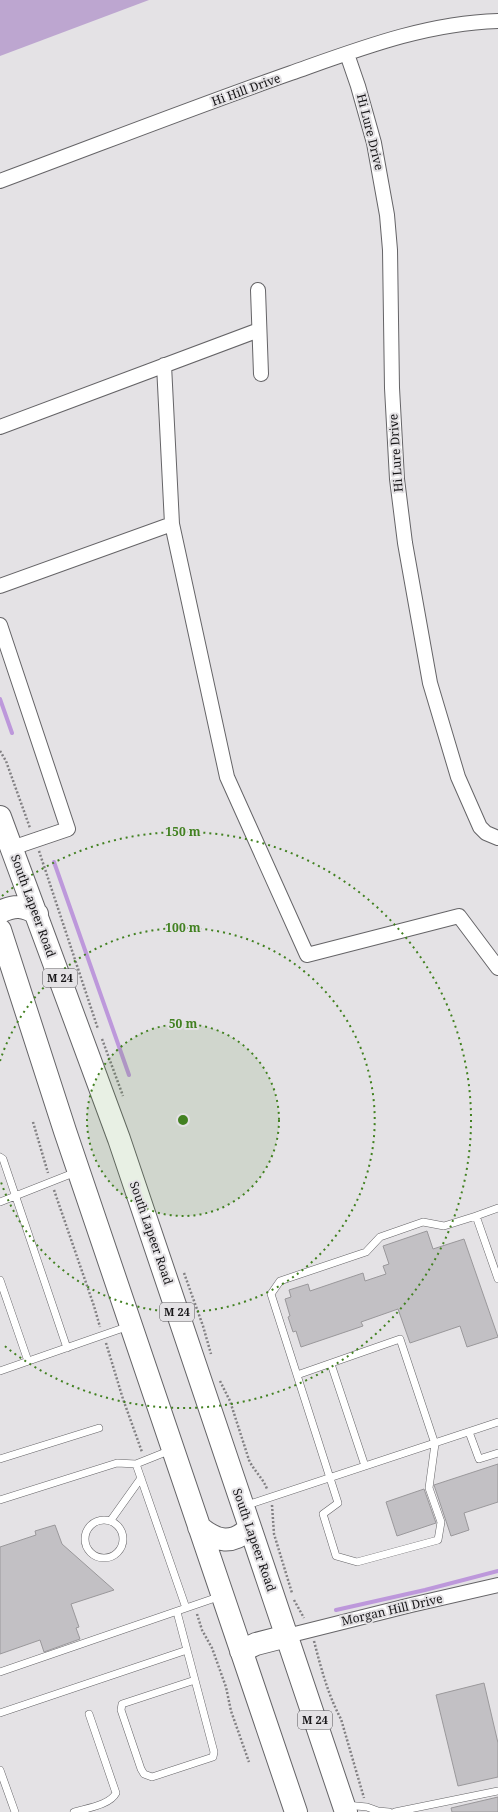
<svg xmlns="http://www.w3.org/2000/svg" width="498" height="1812" font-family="'Noto Serif',serif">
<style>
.green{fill:#bda6d0}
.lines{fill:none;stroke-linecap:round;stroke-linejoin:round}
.stream{stroke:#bd98db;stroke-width:4}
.building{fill:#c2c0c4;stroke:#9a989b}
.lane-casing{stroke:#656467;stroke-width:8}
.street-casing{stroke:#656467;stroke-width:16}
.primary-casing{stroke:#656467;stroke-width:24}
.path{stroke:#828083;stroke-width:2.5;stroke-dasharray:2 2;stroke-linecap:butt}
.lane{stroke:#fff;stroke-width:7}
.street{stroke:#fff;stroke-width:14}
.primary{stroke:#fff;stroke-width:22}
.ring{fill:none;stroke:#428121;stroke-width:2;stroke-dasharray:2 4}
.labels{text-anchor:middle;stroke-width:4;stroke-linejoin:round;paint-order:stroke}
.shield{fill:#e4e2e5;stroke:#545356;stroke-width:1}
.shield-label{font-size:11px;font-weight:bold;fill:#171618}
.street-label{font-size:12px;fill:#171618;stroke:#e4e2e5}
.centre{fill:#428121;stroke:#e4e2e5;stroke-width:2}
.ring-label{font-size:12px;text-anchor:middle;font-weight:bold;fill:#428121;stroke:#e4e2e5;stroke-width:4;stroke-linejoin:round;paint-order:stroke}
</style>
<rect width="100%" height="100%" fill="#e4e2e5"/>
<path class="green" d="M0,0H149L0,56Z"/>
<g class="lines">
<path class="stream" d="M0,699L12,733
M54,862L129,1075
M336,1610L425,1590L498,1571"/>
</g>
<path class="building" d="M427,1231L433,1249L464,1239L498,1337L467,1347L460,1326L410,1343L398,1309L361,1322L363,1326L301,1347L296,1331L293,1332L288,1317L290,1316L285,1299L291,1297L289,1290L308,1284L310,1291L363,1273L365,1281L386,1274L383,1266L389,1264L383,1246Z
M498,1464V1502L464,1513L469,1530L451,1536L434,1485Z
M424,1489L436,1523L397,1536L386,1502Z
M55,1525L62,1544L114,1590L71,1604L79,1627L76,1628L80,1639L44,1652L40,1640L0,1654V1547L36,1535L35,1531Z
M484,1683L498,1743V1777L458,1786L436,1695Z
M498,1797V1812H452L451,1808Z"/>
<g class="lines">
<defs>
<path id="lane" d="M0,1157L3,1159L67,1348
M0,1202L76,1172
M476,1216L498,1208
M0,1280L28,1361
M331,1364L365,1466
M0,1371L129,1326
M297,1375L400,1339L435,1444L429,1488L441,1522L438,1540L357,1562L336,1556L323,1514L338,1503L271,1294L280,1281L366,1252L380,1237L423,1222L444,1226L476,1216L498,1279
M469,1432L479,1459L498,1453
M0,1459L99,1428
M136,1464L186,1608
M0,1500L117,1463L136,1464L171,1450
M244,1506L498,1422
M85 1539a19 19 0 1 1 38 0a19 19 0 1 1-38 0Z
M111,1520L141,1478
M177,1612L187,1650
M0,1672L221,1596
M0,1713L187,1650L214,1752L213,1757L152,1777L144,1774L141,1769L121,1710L122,1704L195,1680
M0,1770L15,1812
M346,1805L367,1807L378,1811L389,1812
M74,1812C87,1808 110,1805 116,1793L89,1714
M395,1812L498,1791"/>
<path id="street" d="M347,54L358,86L374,143L387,215L390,250L392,388L397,479L405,543L430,683L458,777L480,827L486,833L498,838
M0,181C97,145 194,107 291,73C359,49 426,23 498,21
M258,290L261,374
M164,365L172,524L227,777L307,955L459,916L498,968
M0,427L259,330
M0,586L172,524
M0,625L68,829L12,848
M287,1636L411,1605L498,1585"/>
<path id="primary" d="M0,817L119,1139L346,1812
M0,912C14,905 24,905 37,914
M0,930L65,1131L296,1812
M199,1527C217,1542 232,1545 250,1528
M241,1651L256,1644L287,1636"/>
</defs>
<use href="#lane" class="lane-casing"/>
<use href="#street" class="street-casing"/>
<use href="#primary" class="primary-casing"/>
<path class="path" d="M0,751L6,761L30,828
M39,851L98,1029
M102,1039L123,1096
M33,1122L48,1173
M54,1190L94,1306L100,1327
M184,1273L203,1326L211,1354
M106,1343L123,1399L142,1452
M220,1381L230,1401L249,1460C254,1471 263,1478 267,1489
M272,1505L274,1534L292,1593
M294,1600L304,1618
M197,1614L202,1630L212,1648L226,1687L231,1711L249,1762
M314,1641C321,1668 328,1695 341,1719L364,1798"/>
<use href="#lane" class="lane"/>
<use href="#street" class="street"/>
<use href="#primary" class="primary"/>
</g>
<circle cx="183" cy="1120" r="96" fill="#428121" fill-opacity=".12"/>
<g class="ring">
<circle cx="183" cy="1120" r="96"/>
<path d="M0 1061A192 192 0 1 1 0 1179"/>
<path d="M2 896A288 288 0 1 1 2 1344"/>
</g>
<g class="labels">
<g class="shield">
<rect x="43" y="969" width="34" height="18" rx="3"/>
<rect x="160" y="1303" width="34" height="18" rx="3"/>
<rect x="298" y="1711" width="34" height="18" rx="3"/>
</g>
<g class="shield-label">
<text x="60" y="982">M 24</text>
<text x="177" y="1316">M 24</text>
<text x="315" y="1724">M 24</text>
</g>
<g class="street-label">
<text transform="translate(246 90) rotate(-20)" y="4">Hi Hill Drive</text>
<text transform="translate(370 132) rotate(76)" y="4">Hi Lure Drive</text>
<text transform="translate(396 453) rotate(-94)" y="4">Hi Lure Drive</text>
<text transform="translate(33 906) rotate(70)" y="4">South Lapeer Road</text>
<text transform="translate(151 1233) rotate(71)" y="4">South Lapeer Road</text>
<text transform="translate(254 1540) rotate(71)" y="4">South Lapeer Road</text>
<text transform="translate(392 1610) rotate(-13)" y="4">Morgan Hill Drive</text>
</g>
</g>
<circle cx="183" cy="1120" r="6" class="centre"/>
<g class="ring-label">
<text x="183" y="836">150 m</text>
<text x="183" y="932">100 m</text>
<text x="183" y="1028">50 m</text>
</g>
</svg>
